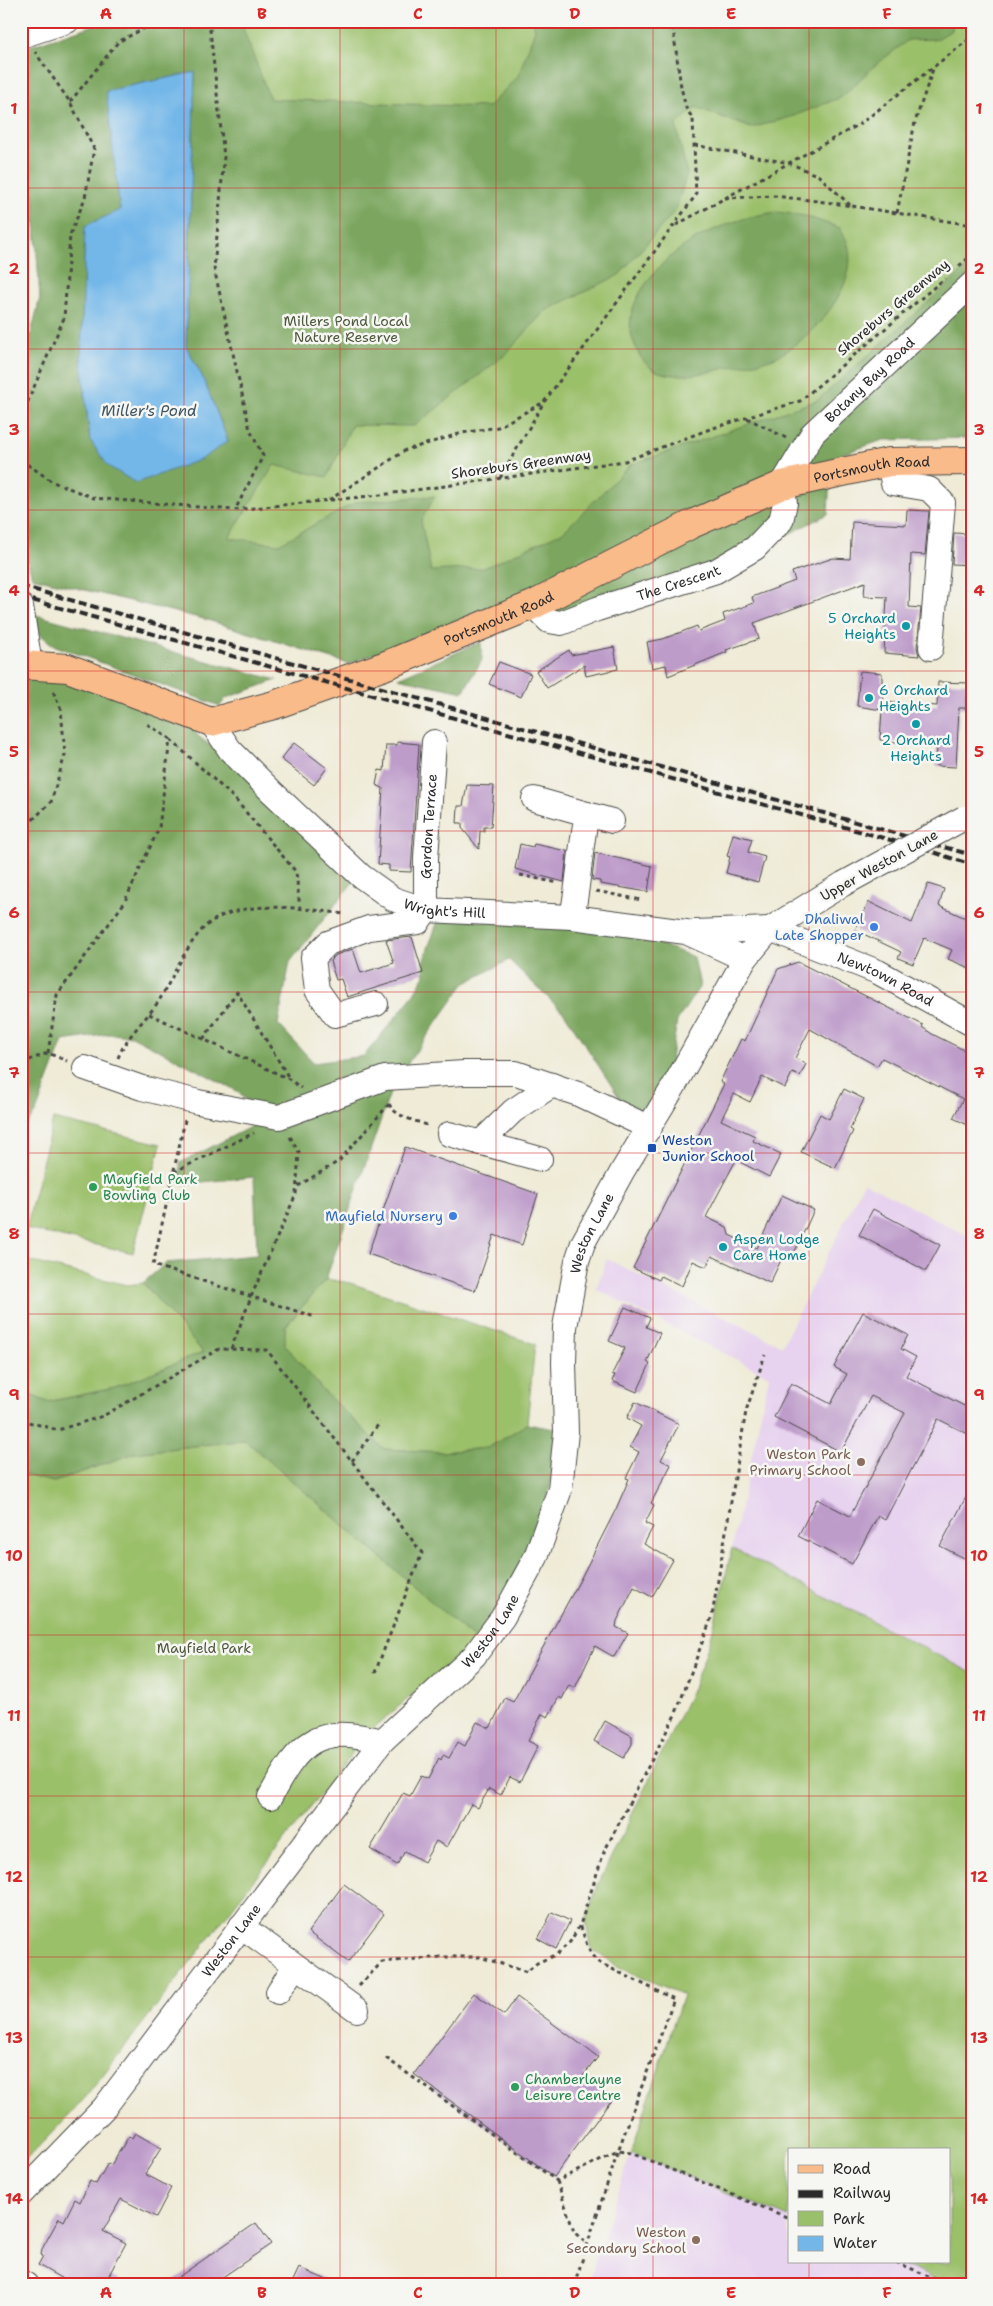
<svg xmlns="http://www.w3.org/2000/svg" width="993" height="2306" font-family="'Shantell Sans',sans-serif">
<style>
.built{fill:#e7d2ef}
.green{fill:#9bc06b;stroke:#63764b}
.forest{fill:#7ca65f;stroke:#546845;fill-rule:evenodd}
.water{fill:#73b7e9;stroke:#4f718a}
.building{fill:#be9cca}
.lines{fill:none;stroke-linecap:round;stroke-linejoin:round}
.minor-casing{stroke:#484845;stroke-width:26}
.major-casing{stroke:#484845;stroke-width:30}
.path{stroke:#484845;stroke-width:3;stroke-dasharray:4 4;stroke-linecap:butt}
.minor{stroke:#fff;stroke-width:24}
.major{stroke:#fabb8b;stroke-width:28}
.rail{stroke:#2b2b2b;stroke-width:4;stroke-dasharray:8 4;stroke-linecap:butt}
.minor-bridge-casing{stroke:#484845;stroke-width:26;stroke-linecap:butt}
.minor-bridge{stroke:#fff;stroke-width:24}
.grid{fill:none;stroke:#d62828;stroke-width:1;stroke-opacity:0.55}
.culture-dot{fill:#0f9aa8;stroke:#f6f6f2;stroke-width:2}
.shop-dot{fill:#3f7fe0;stroke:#f6f6f2;stroke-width:2}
.transit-dot{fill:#1a4fb4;stroke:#f6f6f2;stroke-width:2}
.leisure-dot{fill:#2e9e5b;stroke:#f6f6f2;stroke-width:2}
.education-dot{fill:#8d6e63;stroke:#f6f6f2;stroke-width:2}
.labels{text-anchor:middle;stroke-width:5;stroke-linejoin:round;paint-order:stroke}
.street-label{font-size:14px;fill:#2b2b2b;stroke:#f6f6f2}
.park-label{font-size:14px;fill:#4d583e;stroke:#f6f6f2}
.culture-label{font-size:14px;fill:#0d838f;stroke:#f6f6f2;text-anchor:start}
.shop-label{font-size:14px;fill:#366cbe;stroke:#f6f6f2;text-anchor:end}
.transit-label{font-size:14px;fill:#164399;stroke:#f6f6f2;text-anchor:start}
.leisure-label{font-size:14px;fill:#27864d;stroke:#f6f6f2;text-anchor:start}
.education-label{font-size:14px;fill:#785e54;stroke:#f6f6f2;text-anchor:end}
.water-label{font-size:15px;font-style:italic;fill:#415564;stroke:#f6f6f2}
.neatline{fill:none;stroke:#d62828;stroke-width:2}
.grid-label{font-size:16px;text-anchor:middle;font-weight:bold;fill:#d62828}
</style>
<rect width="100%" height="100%" fill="#f6f6f2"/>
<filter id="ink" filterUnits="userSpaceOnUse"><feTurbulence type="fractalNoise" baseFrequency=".02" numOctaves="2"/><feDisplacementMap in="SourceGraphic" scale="10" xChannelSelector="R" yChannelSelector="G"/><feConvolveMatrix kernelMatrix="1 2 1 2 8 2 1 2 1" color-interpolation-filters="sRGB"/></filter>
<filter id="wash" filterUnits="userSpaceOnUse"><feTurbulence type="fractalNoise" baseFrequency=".0096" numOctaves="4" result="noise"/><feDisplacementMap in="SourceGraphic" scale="20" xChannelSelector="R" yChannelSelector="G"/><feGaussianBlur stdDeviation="1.12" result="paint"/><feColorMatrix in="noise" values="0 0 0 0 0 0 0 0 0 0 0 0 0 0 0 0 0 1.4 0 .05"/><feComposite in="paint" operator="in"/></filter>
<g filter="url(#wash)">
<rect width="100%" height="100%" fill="#efebd7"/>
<path class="built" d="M864,1182L972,1238V1673L732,1548L769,1376L596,1289L607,1259L782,1346Z
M631,2153L789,2218V2262H896L949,2285H587Z"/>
<path class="green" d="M108,21H972V271L828,400L349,664L208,620L32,577L21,535V374L40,298L32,176L21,151V117L25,85L21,74V49Z
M53,1119L161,1144L133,1253L26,1229Z
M21,1259L127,1285L143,1283L203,1352L115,1388L47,1402L21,1391Z
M326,1279L350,1283L535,1344L527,1424L488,1448L442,1452L384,1449L326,1394L284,1345L285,1327Z
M245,1440L476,1640L367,1734L85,2098L21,2165V1474L54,1482L134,1453Z
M732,1548L972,1673V2285H949L896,2262H949V2150H789V2218L631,2153L683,1995C651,1980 617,1971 590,1947L586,1921L598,1885L693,1688L711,1638Z"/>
<path class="forest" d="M107,21H240L270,99L488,107L518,76L535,30L533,21H953L952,30L937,39L908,40L873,67L842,97L791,117L751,128L696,107L676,125L687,174L675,211L619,275L545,311L505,355L414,426L352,425L327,477L274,465L229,538L279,544L356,502L435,496L421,521L431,571L484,568L563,532L630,465L818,400L972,263V438L883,440L831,458L828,514L783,537L650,585L556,614L500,603L349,664L208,620L32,577L21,533V374L40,298L32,176L21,151V117L25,85L21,74V49ZM195,72L186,346L203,378L228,441L90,440L81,359L85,227L120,210L107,91Z
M777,212L805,216L840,228C842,233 847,239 848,245C860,286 811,339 778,356C763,363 742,365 726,368C706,373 679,379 659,372C643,366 637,352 632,337C626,316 637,295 650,278C679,240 730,218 777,212Z
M36,615L277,680L226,698L220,706L53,645L36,631Z
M481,642L482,660L463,692L398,678Z
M21,674L71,680L189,723L198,736L240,769L354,881L290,962L278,1024L314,1063L364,1056L411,998L425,975L423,962L439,918L553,926L643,938L694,957L700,986L677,1021L667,1083L645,1116L624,1105L565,1014L509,960L464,984L393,1084L326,1279L285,1327V1345L326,1394L384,1449L442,1452L488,1448L527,1424L561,1430L545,1511L528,1557L476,1640L245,1440L134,1453L54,1482L21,1474V1391L47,1402L115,1388L203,1352L143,1283L166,1263L257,1255L254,1177L181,1184L180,1163L264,1120L239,1092L132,1036L110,1034L63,1041L36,1112L21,1132Z"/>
<path class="water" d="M195,72L186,346L203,378L228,441L202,459L136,483L108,466L90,440L81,359L85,226L120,210L106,91Z"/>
<g id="blocks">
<path class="building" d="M907,510L929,511L925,555L911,554L909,607L921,608L917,647L919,656L884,653L887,597L864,596L865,582L754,623L759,639L726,650L727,652L668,676L666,665L652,668L647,642L663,639L697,626L699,631L725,621L723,614L754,603L752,597L795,581L792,572L833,558L850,559L852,522L906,525Z
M954,533L972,534V565L952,564Z
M614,647L618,669L586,676L584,665L547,688L536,671L569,650L571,655Z
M499,662L531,674L521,697L489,684Z
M860,671L882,673V682H884L883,707V702L937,706L938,682L971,683L970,698H966V708H959L956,767L936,766L937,747L880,740L882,710L857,706Z
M397,742L419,744L411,872L389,871V865L378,864L383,788L376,785L379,770L384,771L386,745H397Z
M294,743L327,768L314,785L281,759Z
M467,785L494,786L491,827H484V831H480L479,849L462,828V823H457L458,806H463Z
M733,834L752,839L748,852L765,857L758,882L726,873L730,857L727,856Z
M520,844L533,847L534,844L567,851L564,882L515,869Z
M595,853L652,866L648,892L600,884V881L592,880Z
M928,884L944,889L939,906L972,921V969L948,959L952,950L924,938L913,964L898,958L901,952L855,930L869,902L912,923Z
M412,937L423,973L347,997L341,979L336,980L330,961L336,955L353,949L361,973L394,963L386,940Z
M798,962L923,1025L922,1027L932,1034L972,1054V1127L953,1118L963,1099L882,1058L877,1066L810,1029L795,1058L806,1064L800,1076L792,1073L785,1088L762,1077L750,1102L734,1094L721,1120L755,1136L753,1141L781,1154L769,1177L736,1160L706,1217L727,1227L729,1235L757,1248L782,1195L814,1210L791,1260L783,1256L770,1283L712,1256L706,1267L693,1261L682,1286L661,1276L659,1280L633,1268L724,1084L720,1082L741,1039L745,1041L778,969Z
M844,1089L864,1099L850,1129L853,1131L835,1168L801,1152L820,1114L829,1119Z
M405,1147L538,1194L522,1245L494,1235L475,1291L368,1254Z
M873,1209L940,1245L926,1271L859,1235Z
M625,1307L650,1318L646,1327L660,1333L647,1362L650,1364L637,1392L612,1381L615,1375L612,1374L625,1348L609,1341Z
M863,1312L908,1335L901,1349L916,1357L906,1376L972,1410V1436L938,1419L885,1520L878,1516L852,1564L798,1536L817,1499L850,1516L905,1413L871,1396L841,1452L774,1417L791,1383L831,1404L847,1374L834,1367Z
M635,1402L679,1424L661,1460L671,1465L651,1503L654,1505L645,1523L653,1527L644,1544L673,1560L652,1597L634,1587L617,1621L616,1627L628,1633L614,1657L595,1646L575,1688L569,1685L562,1699L559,1697L548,1717L542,1714L528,1741L538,1746L520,1782L510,1777L501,1795L489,1789L478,1808L471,1804L447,1847L436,1841L424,1862L405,1851L397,1865L370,1849L403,1793L410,1796L421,1776L428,1779L439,1758L441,1760L443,1755L449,1758L458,1742L465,1746L477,1722L490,1728L505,1698L513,1702L580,1580L616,1509L629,1479L626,1478L639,1452L630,1447L641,1426L627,1418Z
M972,1486V1548L966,1559L940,1546Z
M605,1721L632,1736V1744L624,1758L594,1741Z
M344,1884L384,1914L348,1962L308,1932Z
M552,1912L570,1921L556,1949L538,1939Z
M474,1993L504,2015L517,1997L598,2057L583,2076L613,2098L554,2177L414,2074Z
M135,2133L161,2148L145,2174L171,2188L156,2217L121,2199L103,2231L126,2243L109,2275L127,2285H73L38,2265L43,2256L41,2255L42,2249L59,2218L64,2221L75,2199L80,2202L90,2181L96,2184L108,2163L111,2165L129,2136L132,2138Z
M256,2223L271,2244L211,2285H167Z
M299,2268L339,2285H291Z"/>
</g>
</g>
<g filter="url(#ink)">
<use href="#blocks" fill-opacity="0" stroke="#484845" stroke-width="1"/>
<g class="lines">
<defs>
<g id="minor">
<path d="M21,36L67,21"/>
<path d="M889,462L893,483L929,489L943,503L931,648"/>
<path id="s1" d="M533,605L549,621L561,623L597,609L716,571L755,548L781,521L785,503L782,485L813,433L972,284"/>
<path d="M21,606L30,665"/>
<path id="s2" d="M211,722L230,750L272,792L361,876L393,899L426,910L572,917L686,932L745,959"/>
<path d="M534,799L587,814C580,848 579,883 572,917"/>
<path d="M587,814L612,821"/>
<path id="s3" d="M695,932L770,929L878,972L972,1024"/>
<path id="s4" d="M376,1004L335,1015L317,990L313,958L328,943L369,928L418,922L426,910V858L434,742"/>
<path d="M85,1068L142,1088L198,1102L279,1117L385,1078L464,1073H516L578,1094L650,1128"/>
<path d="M449,1134L540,1159"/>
<path d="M480,1143L513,1111L552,1085"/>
<path d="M270,1797C300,1741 317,1724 382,1741"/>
<path d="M241,1926L357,2010"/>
<path d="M278,1992L295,1966"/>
<path id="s5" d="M21,2194L104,2108L382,1741L474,1656L503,1617L536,1557L560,1489L566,1432L564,1363L565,1327L577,1261L583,1243L623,1170L674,1086L745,959L770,929L843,884"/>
<path d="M21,2282L26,2285"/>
</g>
<g id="major">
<path id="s6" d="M21,665L68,668L211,722L274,705L384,666L501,618L533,605L692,524L782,485L889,462L972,461"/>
</g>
</defs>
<use href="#minor" class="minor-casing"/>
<use href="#major" class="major-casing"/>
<path class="path" d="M209,21L224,157L214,268L250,430L263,456L235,510
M21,64L28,83L21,160
M70,102L118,42L158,21
M694,145L789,163L819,176L850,205
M725,198L775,196L833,203L972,225
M897,213L915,122L934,66
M676,225L860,124L972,37
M959,266L972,255
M21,417L64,318L70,235L85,198L94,149L70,102L35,52
M747,418L786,438
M21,460L53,482L94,498L234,510L380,495L625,461L710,429L800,401L945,278
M500,478L544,402L696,195L693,119L686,108L681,87L672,21
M329,500L406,450L462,433L498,427L544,402
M171,740L234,798L296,872L300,909
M21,831L51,802L65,755L61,709L52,689
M520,875L558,883
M596,891L641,900
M149,1014L289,1079L301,1088
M203,1039L237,992L289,1078
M48,1053L57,995L124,903L159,828L170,739L144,722
M118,1058C126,1036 148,1018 160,999C173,977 188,941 207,925C241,897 305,909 345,914
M21,1063L48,1053L67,1061
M389,1104C395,1117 417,1121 430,1126
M185,1120L153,1265L315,1317
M174,1172L254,1133
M298,1186L339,1161L389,1104
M231,1349L251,1297L296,1194L299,1152L289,1135
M21,1420L58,1430L103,1416L219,1349L267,1350L422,1553L374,1675
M352,1461L380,1422
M359,1986L382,1962L441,1957H480L527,1972L537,1963L557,1954L570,1942L580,1925L604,1852L676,1713L712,1616L746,1411L765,1355
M386,2058L557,2181L618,2151L631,2153L789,2218
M557,2181L574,2232L587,2244
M896,2262L949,2285
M967,2268L972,2255
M574,2285L618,2151L674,1999L598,1962C586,1951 586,1939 580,1925"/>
<use href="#minor" class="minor"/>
<use href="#major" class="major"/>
<path class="rail" d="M21,586L972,855
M21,597L930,851L972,865"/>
<defs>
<path id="minor-bridge" d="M843,884L964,818"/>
</defs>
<use href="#minor-bridge" class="minor-bridge-casing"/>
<use href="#minor-bridge" class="minor-bridge"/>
</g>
</g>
<path class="grid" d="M184,21V2285M340,21V2285M496,21V2285M653,21V2285M809,21V2150M21,188H972M21,349H972M21,510H972M21,671H972M21,831H972M21,992H972M21,1153H972M21,1314H972M21,1475H972M21,1635H972M21,1796H972M21,1957H972M21,2118H972M809,2262V2285"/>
<g class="culture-dot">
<circle cx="906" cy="626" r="5"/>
<circle cx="869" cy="698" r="5"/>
<circle cx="916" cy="724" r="5"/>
<circle cx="723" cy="1247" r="5"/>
</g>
<g class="shop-dot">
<circle cx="874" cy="927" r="5"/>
<circle cx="453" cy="1216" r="5"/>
</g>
<rect class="transit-dot" x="647" y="1143" width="10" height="10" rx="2.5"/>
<g class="leisure-dot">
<circle cx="93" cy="1187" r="5"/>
<circle cx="515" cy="2087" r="5"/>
</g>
<g class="education-dot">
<circle cx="861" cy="1462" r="5"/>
<circle cx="696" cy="2240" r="5"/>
</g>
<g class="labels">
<g class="street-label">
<text transform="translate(893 307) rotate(-40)" y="5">Shoreburs Greenway</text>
<text dy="5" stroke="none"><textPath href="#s1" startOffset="456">Botany Bay Road</textPath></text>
<text transform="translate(521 464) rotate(-8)" y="5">Shoreburs Greenway</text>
<text dy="5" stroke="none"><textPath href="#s6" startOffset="911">Portsmouth Road</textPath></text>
<text dy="5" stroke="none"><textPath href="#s1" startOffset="159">The Crescent</textPath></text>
<text dy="5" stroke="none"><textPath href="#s6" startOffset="506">Portsmouth Road</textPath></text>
<text dy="5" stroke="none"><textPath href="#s4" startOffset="318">Gordon Terrace</textPath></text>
<text transform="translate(879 865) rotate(-29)" y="5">Upper Weston Lane</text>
<text dy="5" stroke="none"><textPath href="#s2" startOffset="308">Wright's Hill</textPath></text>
<text dy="5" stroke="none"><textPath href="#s3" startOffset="201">Newtown Road</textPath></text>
<text dy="5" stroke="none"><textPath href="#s5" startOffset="1155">Weston Lane</textPath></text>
<text dy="5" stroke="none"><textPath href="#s5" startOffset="735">Weston Lane</textPath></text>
<text dy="5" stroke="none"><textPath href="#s5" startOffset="330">Weston Lane</textPath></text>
</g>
<g class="park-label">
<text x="346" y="326">Millers Pond Local<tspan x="346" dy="16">Nature Reserve</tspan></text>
<text x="204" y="1653">Mayfield Park</text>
</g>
<g class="culture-label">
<text x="896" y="623" text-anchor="end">5 Orchard<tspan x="896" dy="16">Heights</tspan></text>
<text x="879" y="695">6 Orchard<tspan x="879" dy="16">Heights</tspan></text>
<text x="916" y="745" text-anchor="middle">2 Orchard<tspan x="916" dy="16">Heights</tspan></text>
<text x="733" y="1244">Aspen Lodge<tspan x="733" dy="16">Care Home</tspan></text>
</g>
<g class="shop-label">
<text x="864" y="924">Dhaliwal<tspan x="864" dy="16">Late Shopper</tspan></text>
<text x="443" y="1221">Mayfield Nursery</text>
</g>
<g class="transit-label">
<text x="662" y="1145">Weston<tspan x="662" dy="16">Junior School</tspan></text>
</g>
<g class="leisure-label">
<text x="103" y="1184">Mayfield Park<tspan x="103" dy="16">Bowling Club</tspan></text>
<text x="525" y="2084">Chamberlayne<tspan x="525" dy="16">Leisure Centre</tspan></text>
</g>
<g class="education-label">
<text x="851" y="1459">Weston Park<tspan x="851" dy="16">Primary School</tspan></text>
<text x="686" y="2237">Weston<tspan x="686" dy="16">Secondary School</tspan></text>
</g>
<g class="water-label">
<text x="149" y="416">Miller's Pond</text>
</g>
</g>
<rect width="993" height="2306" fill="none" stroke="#f6f6f2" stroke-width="55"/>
<rect x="788" y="2148" width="162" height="115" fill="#f6f6f2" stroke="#a5a5a2"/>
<rect x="798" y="2165" width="25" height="8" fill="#fabb8b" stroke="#a5a5a2"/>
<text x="833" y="2174" font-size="15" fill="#2b2b2b">Road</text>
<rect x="798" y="2190" width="25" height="8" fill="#2b2b2b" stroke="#a5a5a2"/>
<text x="833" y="2198" font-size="15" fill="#2b2b2b">Railway</text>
<rect x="798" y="2211" width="25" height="15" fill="#9bc06b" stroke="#a5a5a2"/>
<text x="833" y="2224" font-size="15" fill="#2b2b2b">Park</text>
<rect x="798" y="2236" width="25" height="15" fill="#73b7e9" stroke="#a5a5a2"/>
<text x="833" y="2248" font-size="15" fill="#2b2b2b">Water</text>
<rect x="28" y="28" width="938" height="2250" class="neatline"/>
<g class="grid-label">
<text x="106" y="19">A</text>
<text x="262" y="19">B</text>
<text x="418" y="19">C</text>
<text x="575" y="19">D</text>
<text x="731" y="19">E</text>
<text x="887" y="19">F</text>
<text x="14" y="114">1</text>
<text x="979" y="114">1</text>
<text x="14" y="274">2</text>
<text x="979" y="274">2</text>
<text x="14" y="435">3</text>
<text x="979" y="435">3</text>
<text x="14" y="596">4</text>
<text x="979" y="596">4</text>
<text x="14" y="757">5</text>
<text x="979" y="757">5</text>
<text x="14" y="918">6</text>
<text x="979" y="918">6</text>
<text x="14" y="1078">7</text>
<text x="979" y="1078">7</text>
<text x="14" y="1239">8</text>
<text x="979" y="1239">8</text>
<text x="14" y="1400">9</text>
<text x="979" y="1400">9</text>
<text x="14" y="1561">10</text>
<text x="979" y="1561">10</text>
<text x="14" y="1721">11</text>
<text x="979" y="1721">11</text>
<text x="14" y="1882">12</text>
<text x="979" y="1882">12</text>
<text x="14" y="2043">13</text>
<text x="979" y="2043">13</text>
<text x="14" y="2204">14</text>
<text x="979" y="2204">14</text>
<text x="106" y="2298">A</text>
<text x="262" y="2298">B</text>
<text x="418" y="2298">C</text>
<text x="575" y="2298">D</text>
<text x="731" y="2298">E</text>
<text x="887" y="2298">F</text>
</g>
</svg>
